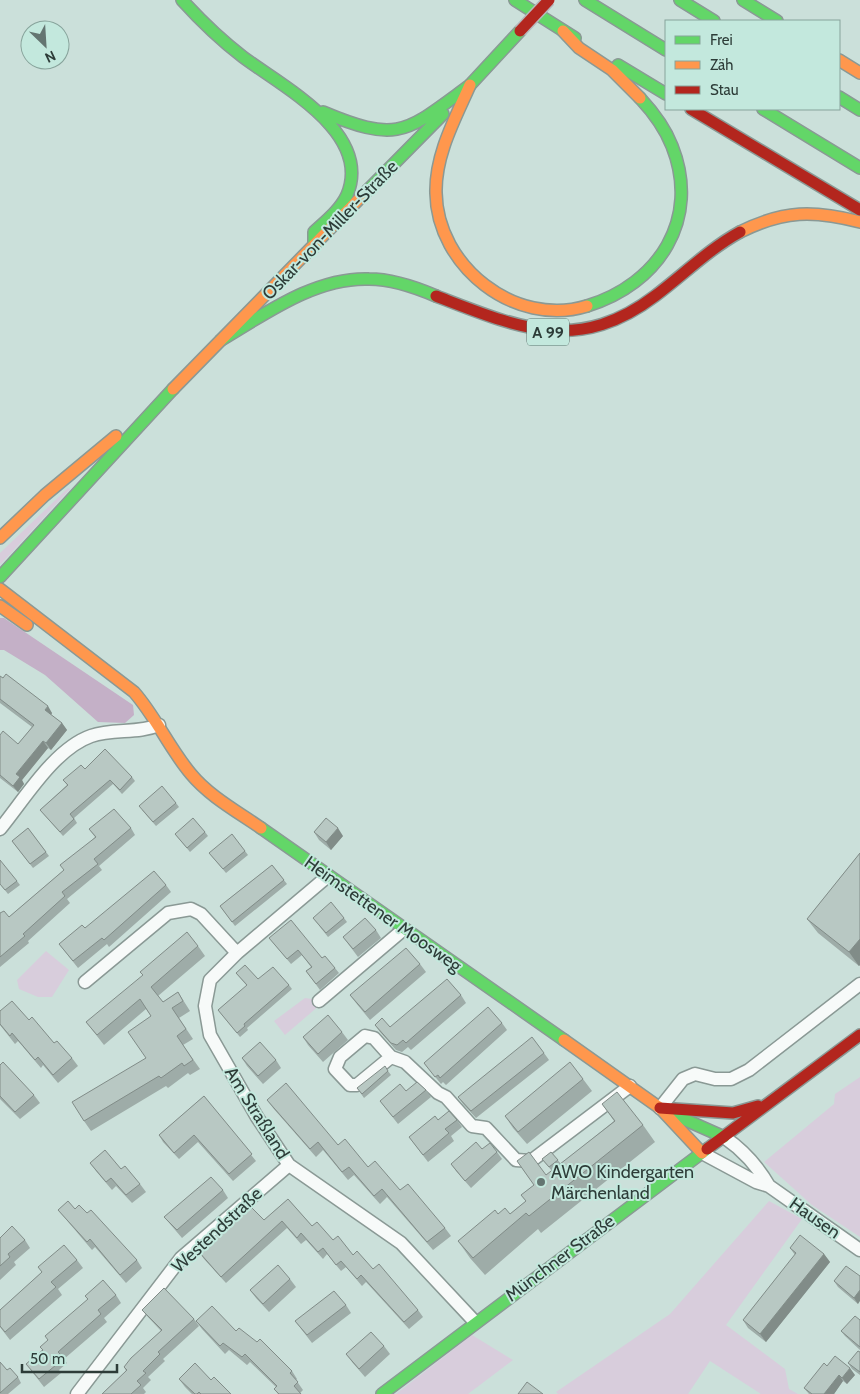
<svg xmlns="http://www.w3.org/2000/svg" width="860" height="1394" font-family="Cabin,sans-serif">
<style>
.green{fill:#d8cddc}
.forest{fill:#c4b0c7}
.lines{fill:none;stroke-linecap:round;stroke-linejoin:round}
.street-casing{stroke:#8a9995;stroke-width:15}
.fast-casing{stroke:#8a9995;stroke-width:14}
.slow-casing{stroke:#8a9995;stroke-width:14}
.jam-casing{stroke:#8a9995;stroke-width:14}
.street{stroke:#f7faf9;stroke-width:12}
.fast{stroke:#63d668;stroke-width:11}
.slow{stroke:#ff974d;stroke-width:11}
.jam{stroke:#b3261e;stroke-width:11}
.jam-bridge-casing{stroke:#b6b7bc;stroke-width:14;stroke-linecap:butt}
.jam-bridge{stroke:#b3261e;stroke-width:11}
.wall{fill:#9eaca8}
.shaded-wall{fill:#818c88}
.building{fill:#b8c8c3;stroke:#818c88}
.poi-dot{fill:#647571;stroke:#c3e8dd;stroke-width:2}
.labels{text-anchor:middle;stroke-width:4;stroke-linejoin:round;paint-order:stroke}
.shield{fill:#c3e8dd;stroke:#5a706a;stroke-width:1}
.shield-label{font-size:16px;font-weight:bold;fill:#2d3c38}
.street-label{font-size:18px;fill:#2d3c38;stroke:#c3e8dd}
.poi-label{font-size:18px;fill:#2d3c38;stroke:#c3e8dd;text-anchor:start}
</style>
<rect width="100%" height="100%" fill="#cbe0da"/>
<path class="green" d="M68,488L70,489L1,564L0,563V553Z
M46,951L69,970L52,997H38L19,989L17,980Z
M305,998L312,999L321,1004L285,1035L274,1021Z
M860,1077V1237L812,1205L764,1162L834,1104L835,1094Z
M769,1201L802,1219L726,1325L785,1369L789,1389L798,1394H761L710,1361L688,1394H558L556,1392L670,1314Z
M472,1335L513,1360L468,1394H396Z"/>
<path class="forest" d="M0,618H4L133,705L134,715L125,723L98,722L45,675L4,650H0Z"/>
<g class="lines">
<defs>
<path id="street" d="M0,829C24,800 54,749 91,736C113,728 137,734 159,725
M328,876L237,953L210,980L205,1006L210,1035L257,1117L289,1165L401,1243L475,1322
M85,982L168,913L191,909L201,914L237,953
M319,1001L404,929
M391,1057L357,1085H350L335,1069L340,1057L365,1036L374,1038L391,1057L405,1062L438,1093L446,1097L472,1126L486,1128L516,1160L531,1161L630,1086
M660,1108L683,1079L695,1074L715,1079H731L749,1070L860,984
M724,1137C743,1150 757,1165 769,1186
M702,1153L756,1182L769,1186L860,1250
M77,1394L181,1258L289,1165"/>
<path id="fast" d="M182,0C201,21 221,40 243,57C283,87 373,133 347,195C340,210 326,221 314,232V247
M515,0L575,38
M585,0L666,50
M680,0L714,21
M743,0L777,21
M618,65L666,94
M470,85L520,31
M839,97L860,110
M763,109L860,168
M323,112C399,144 406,132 469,86
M363,195L443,114
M587,306C659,284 701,219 672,146C665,128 653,112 640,98
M221,340C265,314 315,277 369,279C392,279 415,287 436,296
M0,577L173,389
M261,828L564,1040
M670,1113L724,1137
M382,1394L707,1149"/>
<path id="slow" d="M563,31L579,48L612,70L640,98
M839,60L860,73
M470,85C455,119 435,155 436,193C437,266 515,328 587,306
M740,232C784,210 814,210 860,222
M173,389L363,195
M0,538L45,495L116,436
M0,589L134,692C156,717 169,748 191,774C209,796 238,812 261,828
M0,606L27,625
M564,1040L660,1108L702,1153"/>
<path id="jam" d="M691,109L860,210
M436,296C517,327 577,355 655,296C683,275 709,249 740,232
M660,1108L733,1113L758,1106
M707,1149L860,1035"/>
</defs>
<use href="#street" class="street-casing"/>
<use href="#fast" class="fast-casing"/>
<use href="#slow" class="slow-casing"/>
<use href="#jam" class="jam-casing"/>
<use href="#street" class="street"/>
<use href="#fast" class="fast"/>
<use href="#slow" class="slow"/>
<use href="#jam" class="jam"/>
<defs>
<path id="jam-bridge" d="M520,31L549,0"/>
</defs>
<use href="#jam-bridge" class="jam-bridge-casing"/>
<use href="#jam-bridge" class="jam-bridge"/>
</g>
<path class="wall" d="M0,676L52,713L51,715L62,723L67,730L51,750L48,748L22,780L24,784L18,792L0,778V735L18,744L32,727L0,703Z
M85,769L132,777L135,781L122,794L113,784L74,818L77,823L63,836L40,810L67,785L63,780Z
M176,803L179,807L156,826L142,810Z
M28,828L49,856L33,868L12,841Z
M131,828L135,835L99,866L102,870L67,899L70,903L28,941L29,943L0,967V913L9,917L64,870L95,837L89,829Z
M205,832L208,836L190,852L175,834Z
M314,832L343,836L331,850L319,840Z
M245,851L248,855L226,873L209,853Z
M860,853V965L859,966L818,933L807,919Z
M272,865L287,884L235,926L220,906Z
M17,881L20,885L8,894L0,884Z
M166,885L171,892L109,947L107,944L78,968L59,944L85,928Z
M313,918H344L347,922L328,937Z
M376,930L381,938L358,957L343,937Z
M269,938L322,958L335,968L339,973L320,990L306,971L311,967L302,955L291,964Z
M198,946L205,956L158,996L163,1002L178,992L190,1011L179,1018L193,1039L183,1045L200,1069L190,1075L188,1073L168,1088L166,1086L91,1131L84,1121L146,1058L151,1016L146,1009L104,1045L86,1022Z
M420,964L426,972L370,1020L356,1003L350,995Z
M236,973L258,979L289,985L292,989L247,1028L248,1030L240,1037L218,1010L247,986Z
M461,995L466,1003L411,1050L408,1047L402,1052L396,1050L380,1032L375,1025L390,1027Z
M0,1011L29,1020L54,1043L72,1058L78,1066L58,1083L43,1065L41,1068L18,1041L15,1044L0,1025Z
M502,1023L507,1030L446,1085L443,1082L441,1084L424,1063Z
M342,1032L348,1040L323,1062L308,1045L303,1037Z
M544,1053L549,1060L476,1118L463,1104L458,1097Z
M242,1058L276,1060L281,1068L263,1084L247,1066Z
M0,1065L34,1095L40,1103L20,1119L0,1099Z
M388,1071L391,1075L364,1098L357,1088Z
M583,1079L592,1091L527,1144L513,1128L505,1116Z
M426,1090L431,1097L398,1124L380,1101L406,1091Z
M204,1096L256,1161L233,1181L198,1142L179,1159L163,1142L159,1135Z
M267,1100L338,1145L400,1190L445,1228L451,1236L433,1250L387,1197L380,1204L354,1175L348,1180L323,1150L316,1157L273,1108Z
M602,1104L643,1125L655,1142L541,1233L538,1229L485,1275L470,1258L458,1241L498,1214H510L526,1201L521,1195L534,1185L517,1161L546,1175L552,1171L542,1159L551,1152L561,1164L614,1121Z
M438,1120H457L462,1127L451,1136L454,1141L428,1162L409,1137Z
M497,1152L502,1159L471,1188L456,1171L451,1164Z
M90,1163L121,1169L140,1184L146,1192L132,1203L116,1186L112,1190L96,1171Z
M223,1190L228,1198L182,1238L164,1217Z
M288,1199L312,1226L373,1269L418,1310L423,1317L409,1329L366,1282L362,1286L346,1267L341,1271L327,1254L323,1259L306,1240L301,1244L287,1228L226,1283L204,1259L199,1252L264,1220Z
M75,1209L87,1213L137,1260L142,1268L126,1283L95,1247L92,1250L64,1217L58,1210Z
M0,1238L25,1240L30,1248L14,1262L16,1265L0,1280Z
M790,1248L824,1254L830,1262L766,1342L748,1328L743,1320L795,1255Z
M77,1260L83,1268L58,1289L62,1295L10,1340L0,1327V1310L42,1272L38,1267Z
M860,1276L858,1304L838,1287L834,1281Z
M290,1279L296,1287L269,1312L256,1298L250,1290Z
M116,1295L121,1303L104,1318L107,1322L64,1359L67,1363L59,1370L61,1373L44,1387L26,1364L42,1350L48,1340L88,1300L85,1296Z
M346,1305L351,1313L312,1343L295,1321Z
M142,1310L194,1319L199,1326L163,1359L165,1361L148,1377L151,1380L143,1388L146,1392L144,1394H102L126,1371L124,1367L161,1331L147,1316Z
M860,1320V1350L845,1336L841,1331Z
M196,1321L236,1331L292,1371L297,1379L296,1380L303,1390L300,1393L301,1394H278L274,1389L276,1387L250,1362L247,1365L229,1350L225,1354L202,1329Z
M384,1346L390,1354L365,1377L352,1362L346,1354Z
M860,1352V1375L852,1369L848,1363Z
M0,1362L7,1370L18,1377L21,1383L8,1394H0Z
M827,1366L855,1375L847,1384L843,1381L834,1394H809L804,1388Z
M179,1379L211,1380L231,1394H192L185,1387Z"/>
<path class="shaded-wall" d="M48,706L52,713L50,717L45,710Z
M62,723L67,730L51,750L46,743Z
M43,741L48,748L22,780L24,784L18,792L13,786L16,774Z
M338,828L343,836L331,850L326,842Z
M860,939V965L859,966L849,952Z
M824,1254L830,1262L766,1342L760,1334Z
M860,1290V1301L858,1304L854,1298Z
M850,1368L855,1375L847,1384L842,1378Z
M839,1375L843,1381L834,1394H824Z"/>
<path class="building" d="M6,674L48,706L45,710L62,723L46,743L43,741L16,774L20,777L13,786L0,775V735L3,731L18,744L34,725L0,699V676L3,678Z
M105,749L132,777L120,790L110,780L70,814L74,819L60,832L40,810L68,785L63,780L81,765L85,769Z
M162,786L176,803L153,822L139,806Z
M114,809L131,828L94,859L98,864L62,892L65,896L23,934L25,936L0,957V913L4,911L9,917L64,870L60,865L96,837L89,829Z
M193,818L205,832L187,848L175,834Z
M326,818L338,828L326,842L314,832Z
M28,828L46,852L30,864L12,841Z
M232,834L245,851L223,869L209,853Z
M860,853V939L849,952L807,919Z
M0,860L17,881L5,890L0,884Z
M272,865L284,880L232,922L220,906Z
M154,871L166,885L104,940L102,938L73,961L59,944L82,925L85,928Z
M331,902L344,918L326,933L313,918Z
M365,918L376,930L353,949L343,937Z
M291,920L322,958L325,956L335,968L316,984L306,971L312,967L298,950L287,959L269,938Z
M187,932L198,946L151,987L163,1002L178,992L183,1001L172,1008L186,1029L177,1036L193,1060L184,1066L182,1063L161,1078L159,1076L84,1121L72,1102L146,1058L128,1032L151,1016L140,999L97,1035L86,1022L143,975L140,972Z
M406,948L420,964L365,1012L350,995Z
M245,965L258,979L273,967L289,985L244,1024L245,1026L237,1033L218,1010L247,985L236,973Z
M447,979L461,995L406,1043L403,1040L397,1045L391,1043L375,1025L382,1018L390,1027Z
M12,1001L29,1020L32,1017L54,1043L57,1041L72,1058L53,1075L38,1057L35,1060L12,1033L10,1036L0,1024V1011Z
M488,1007L502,1023L440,1078L438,1075L435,1077L424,1063Z
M328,1015L342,1032L318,1054L303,1037Z
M532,1037L544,1053L471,1111L458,1097Z
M260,1042L276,1060L258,1076L242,1058Z
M3,1062L34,1095L15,1112L0,1096V1065Z
M570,1062L583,1079L518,1132L505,1116Z
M385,1066L388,1071L362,1094L357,1088Z
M417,1082L426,1090L393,1117L380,1101L400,1084L406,1091Z
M286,1083L338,1145L345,1139L368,1167L375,1161L400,1190L408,1184L445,1228L427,1242L382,1189L374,1196L349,1167L342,1172L318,1142L310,1149L267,1100Z
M617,1092L643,1125L529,1216L526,1213L473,1258L458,1241L495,1210L498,1214L505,1208L510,1214L526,1201L521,1195L534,1185L517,1161L529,1152L546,1175L615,1121L602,1104Z
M204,1096L252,1154L229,1174L194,1135L174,1153L159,1135Z
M449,1111L457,1120L445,1129L449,1133L423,1155L409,1137L435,1116L438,1120Z
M476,1142L482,1149L490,1143L497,1152L465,1181L451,1164Z
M105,1150L121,1169L125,1166L140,1184L126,1195L111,1178L106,1182L90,1163Z
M551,1152L558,1160L549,1167L542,1159Z
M211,1177L223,1190L177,1230L164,1217Z
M288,1199L312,1226L317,1222L333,1240L338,1236L353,1255L357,1251L373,1269L379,1264L418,1310L404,1322L361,1275L357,1279L341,1261L336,1265L323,1248L318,1252L301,1233L297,1238L282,1221L221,1277L199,1252L248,1204L264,1220Z
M68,1201L75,1209L79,1205L87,1213L91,1210L137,1260L120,1275L90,1239L87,1242L58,1210Z
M12,1226L25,1240L8,1254L10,1257L0,1266V1238Z
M800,1235L824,1254L760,1334L743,1320L796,1253L790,1248Z
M64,1245L77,1260L51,1282L56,1287L5,1332L0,1326V1310L42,1272L38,1267Z
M278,1265L290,1279L263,1304L250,1290Z
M846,1266L860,1276V1290L854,1298L834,1281Z
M103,1280L116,1295L98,1310L101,1314L58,1352L61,1355L53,1362L56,1365L39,1379L26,1364L43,1350L40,1347L48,1340L45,1336L88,1299L85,1296Z
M164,1288L194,1319L158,1352L160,1354L143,1371L146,1373L137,1381L141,1385L131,1394H102L127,1370L124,1367L131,1358L162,1330L142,1310Z
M334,1291L346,1305L307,1335L295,1321Z
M212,1306L236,1331L239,1328L257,1342L260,1339L292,1371L290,1373L298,1382L294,1386L301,1394H279L274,1389L277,1386L245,1354L242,1357L223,1343L220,1346L196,1321Z
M855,1316L860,1320V1347L841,1331Z
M371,1332L384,1346L359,1369L346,1354Z
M858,1351L860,1352V1372L848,1363Z
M835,1356L850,1368L842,1378L839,1375L824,1394H812L804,1388L824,1363L827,1366Z
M0,1362L7,1370L10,1368L18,1377L0,1393Z
M195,1363L211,1380L214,1377L231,1394H201L199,1392L197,1394H195L179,1379Z
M527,1382L543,1394H518Z"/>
<circle class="poi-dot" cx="541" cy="1182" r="5"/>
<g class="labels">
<rect class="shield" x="527" y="318.5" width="42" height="27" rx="4"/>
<g class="shield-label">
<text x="548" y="338">A 99</text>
</g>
<g class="street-label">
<text transform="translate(330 230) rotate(-46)" y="6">Oskar-von-Miller-Straße</text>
<text transform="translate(383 914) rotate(35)" y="6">Heimstettener Moosweg</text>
<text transform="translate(257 1113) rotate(58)" y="6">Am Straßland</text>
<text transform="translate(815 1218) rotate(35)" y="6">Hausen</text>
<text transform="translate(217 1230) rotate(-43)" y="6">Westendstraße</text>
<text transform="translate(560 1258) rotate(-37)" y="6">Münchner Straße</text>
</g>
<g class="poi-label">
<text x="551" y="1178">AWO Kindergarten<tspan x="551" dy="21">Märchenland</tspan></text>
</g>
</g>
<rect x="665" y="20" width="175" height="90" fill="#c3e8dd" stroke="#87a39b"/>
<rect x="675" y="36" width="25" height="8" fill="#63d668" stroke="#87a39b"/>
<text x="710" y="45" font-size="15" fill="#2d3c38">Frei</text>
<rect x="675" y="61" width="25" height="8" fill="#ff974d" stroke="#87a39b"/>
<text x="710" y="70" font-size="15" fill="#2d3c38">Zäh</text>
<rect x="675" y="86" width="25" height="8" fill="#b3261e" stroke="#87a39b"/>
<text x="710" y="95" font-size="15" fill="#2d3c38">Stau</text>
<g transform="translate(45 45) rotate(155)"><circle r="24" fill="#c3e8dd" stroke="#87a39b"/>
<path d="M0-4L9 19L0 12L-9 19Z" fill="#647571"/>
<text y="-8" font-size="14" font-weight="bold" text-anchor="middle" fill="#2d3c38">N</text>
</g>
<path d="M22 1364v8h95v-8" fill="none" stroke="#2d3c38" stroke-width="2.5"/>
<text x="30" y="1364" font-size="15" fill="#2d3c38" stroke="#c3e8dd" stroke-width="4" paint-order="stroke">50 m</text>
</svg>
